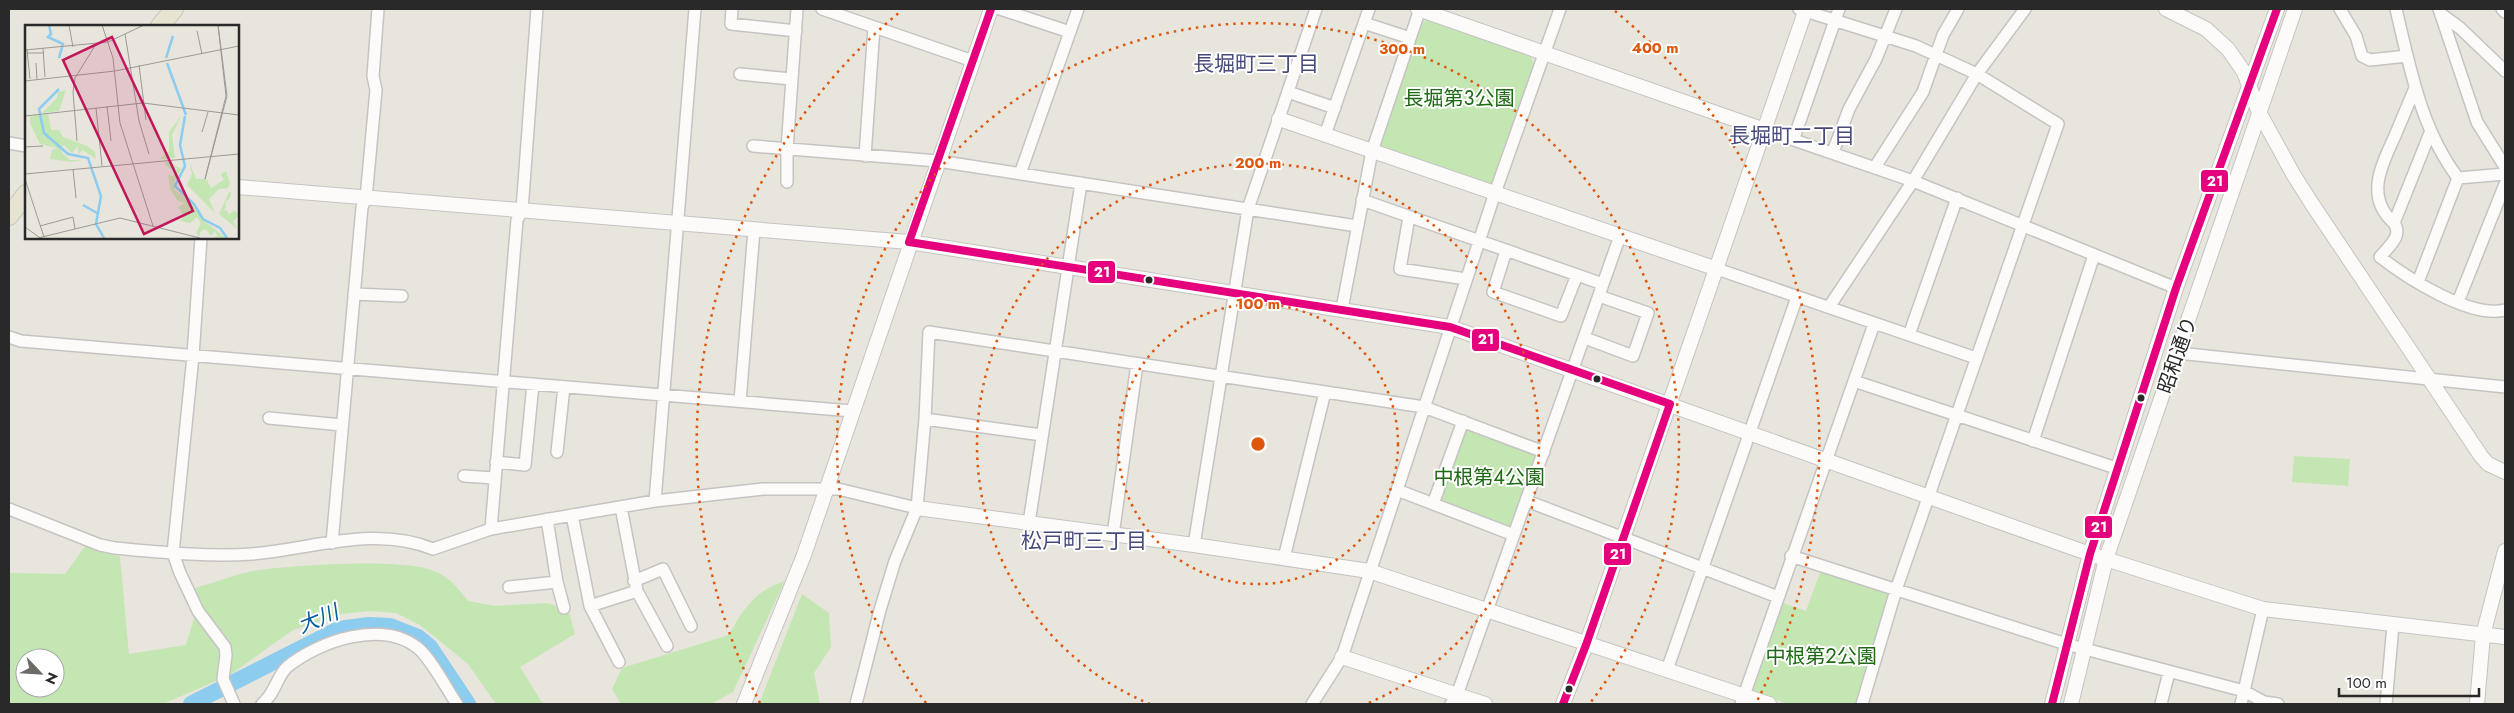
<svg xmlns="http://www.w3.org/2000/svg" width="2514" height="713" font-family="Jost,'Noto Sans JP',sans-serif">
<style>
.green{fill:#c4e6b3;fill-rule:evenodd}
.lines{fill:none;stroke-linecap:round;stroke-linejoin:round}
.river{stroke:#8cccee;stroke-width:16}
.minor-casing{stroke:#c5c4c3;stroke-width:14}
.tertiary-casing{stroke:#c5c4c3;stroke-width:16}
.primary-casing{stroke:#c4c3c0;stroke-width:20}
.minor{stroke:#fcfbfa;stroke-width:11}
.tertiary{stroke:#fcfbfa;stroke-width:14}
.primary{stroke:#e7e3d1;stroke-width:18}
.bus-1-casing{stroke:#fff;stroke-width:11}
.bus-1{stroke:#e5007d;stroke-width:8}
.ring{fill:none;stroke:#de570d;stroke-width:2.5;stroke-dasharray:2.5 5}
.bus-dot{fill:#292929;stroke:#fff;stroke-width:2}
.labels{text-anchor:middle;stroke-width:4;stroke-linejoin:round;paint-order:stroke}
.park-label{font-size:20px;fill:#1e6a15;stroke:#fff}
.street-label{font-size:20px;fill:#292929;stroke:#fff}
.neighbourhood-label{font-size:21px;fill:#464b7c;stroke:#fff}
.water-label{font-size:21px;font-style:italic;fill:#045ca1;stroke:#fff}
.inset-river{fill:none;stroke:#8cccee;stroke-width:2.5}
.inset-road{fill:none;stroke:#9c9a95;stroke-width:1}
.view{fill:#c2185b;fill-opacity:0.15;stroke:#c2185b;stroke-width:2.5}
.inset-edge{fill:none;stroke:#292929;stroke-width:2.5}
.centre{fill:#de570d;stroke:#fff;stroke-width:2.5}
.ring-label{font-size:15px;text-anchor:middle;font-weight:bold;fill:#de570d;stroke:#fff;stroke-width:4;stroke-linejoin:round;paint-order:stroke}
.line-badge{stroke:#fff;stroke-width:2}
.badge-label{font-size:14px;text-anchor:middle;font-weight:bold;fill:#fff}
</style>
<rect width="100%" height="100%" fill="#e8e5dd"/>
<path class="green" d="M1427,20L1531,56L1535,68L1492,185L1381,147L1379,142L1421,23Z
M1467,427L1538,454L1510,528L1438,501Z
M2294,456L2350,459L2348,486L2292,482Z
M86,545L120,557L129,654L186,645L194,619V588C216,583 238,573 260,570C296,565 404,558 434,571C450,577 458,588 468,601L495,606L546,603L568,609L575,634L520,667L543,704H496L468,664L420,625L396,613L370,611L341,614L293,630L230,675L163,704H9V573L65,574ZM25,658H55V688H25Z
M1821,570L1889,594L1856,704H1788L1754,692L1752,689L1783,603L1806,611Z
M785,581L733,692L711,704H621L612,689L622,668L729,635C743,609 756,590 785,581Z
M802,594L829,613L831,647L814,673L820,704H759Z"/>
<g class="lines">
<path class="river" d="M191,704L339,629L369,625L390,626L418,637L430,647L468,704"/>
<defs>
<path id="minor" d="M732,9L731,24L796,31
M822,9L973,61
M1000,9L1070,32
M1799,9L1916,46L1977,74L2058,124L1896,590L1862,704
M2340,9L2356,36L2362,56L2370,60L2407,56
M2396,9C2410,68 2421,129 2458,178
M2439,9L2477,122L2505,167
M2502,9L2505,12
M2441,14L2460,28L2505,71
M1364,23L1410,38
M740,74L791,79
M1288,92L1335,108
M1765,130L1913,181L2176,288
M2430,133L2394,223C2403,236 2389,246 2380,257C2407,278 2471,319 2505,310
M1325,135L1369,9
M1794,138L1839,9
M9,143L26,146
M753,146L938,161L1357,226
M1833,152L1849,109L1876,59L1896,9
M865,156L874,27
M1875,167L1923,92L1943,35L1958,9
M1020,174L1078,9
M2458,178L2505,174
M787,182V149L797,9
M1362,200L1603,284
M1409,217L1400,269L1466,279
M2394,223C2365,198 2381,166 2394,138C2401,121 2408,105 2415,88
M201,238L193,356L173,553L180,573L198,611L225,647L226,655L223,679L234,704
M1506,251L1493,292L1561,316L1577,275
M1717,269L1976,358
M2418,282L2458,178
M354,294L402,296
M2458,302L2505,184
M1829,307L1913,181L1977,74L2025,9
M1342,309L1372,151L1420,9
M1909,335L1957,198
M9,337L21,341L852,411
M1585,338L1633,356L1648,313L1599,296
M2178,353L2505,387
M1854,381L2119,469
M740,401L754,230
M269,418L342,425
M925,419L1042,435
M2033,441L2094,255
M557,452L564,387
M496,462L525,465L533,384
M464,476L494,478
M1397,490L1514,535
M655,501L695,9
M1527,501L1778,597
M1433,504L1463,421
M621,507L637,591L667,646
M9,509L100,545L115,548C160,552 207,557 252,554C313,549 374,525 433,549L491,529L655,501L763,489H838L917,508
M572,515L590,606L619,662
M547,519L557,582L564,608
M1029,523L1081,183
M491,529L517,220L522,210L537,9
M1113,535L1137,364
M332,543L362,207L366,198L376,90L373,76L378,9
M1194,545L1248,209L1316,9
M1791,556L2066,644L2244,691L2264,702L2278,704
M1284,558L1325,392
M634,581L663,569L691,626
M509,587L557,582
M590,606L637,591
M1667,670L1797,297
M262,704C275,694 277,676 287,667C319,641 382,619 418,648C432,660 446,688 457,704
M856,704L880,610L895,561L917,508L925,419L929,332L1424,407L1544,452
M1312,704L1342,657L1495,193L1560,9
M1451,704L1457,695L1620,236
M1741,704L1874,324
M2161,704L2169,672
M2241,704L2263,609
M2386,704L2393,625"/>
<path id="tertiary" d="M1418,9L1765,130
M2166,9L2206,29L2228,49L2244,72L2258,110L2293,174L2312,204L2481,456L2488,464L2505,472
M1279,119L1717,269
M238,187L909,242L1450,327L2090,554L2263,609L2505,637
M917,508L1194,545L1369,571L1769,704
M1342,657L1485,704
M744,704L804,555L991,9
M1563,704L1586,645L1806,9
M2052,704L2090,554L2176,288L2277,9
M2071,704L2106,559L2295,9
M2477,704L2483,635L2505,551"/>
<path id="primary" d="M160,26L174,9
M9,216L26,194"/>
</defs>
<use href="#minor" class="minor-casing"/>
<use href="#tertiary" class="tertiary-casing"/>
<use href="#primary" class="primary-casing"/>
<use href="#minor" class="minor"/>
<use href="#tertiary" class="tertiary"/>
<use href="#primary" class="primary"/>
<defs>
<path id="bus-1" d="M909,242L1450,327L1670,404
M909,242L991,9
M1563,704L1586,645L1670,404
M2052,704L2090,554L2176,288L2277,9"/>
</defs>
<use href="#bus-1" class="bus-1-casing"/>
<use href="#bus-1" class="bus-1"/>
</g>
<g class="ring">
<circle cx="1258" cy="444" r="140"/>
<path d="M1150 704A281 281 0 1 1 1366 704"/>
<path d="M926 703A421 421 0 1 1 1590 703"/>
<path d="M760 703A561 561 0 0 1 901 11M1615 11A561 561 0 0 1 1756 703"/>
</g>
<g class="bus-dot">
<circle cx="1149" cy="280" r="4.5"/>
<circle cx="1597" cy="379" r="4.5"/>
<circle cx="2141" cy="398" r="4.5"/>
<circle cx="1569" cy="689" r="4.5"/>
</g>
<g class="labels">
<g class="park-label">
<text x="1459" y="105">長堀第3公園</text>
<text x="1489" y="484">中根第4公園</text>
<text x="1821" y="663">中根第2公園</text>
</g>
<g class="street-label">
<text transform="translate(2177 355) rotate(-71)" y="7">昭和通り</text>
</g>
<g class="neighbourhood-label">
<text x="1256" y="71">長堀町三丁目</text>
<text x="1792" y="143">長堀町二丁目</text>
<text x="1084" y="548">松戸町三丁目</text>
</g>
<g class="water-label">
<text transform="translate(318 619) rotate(-22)" y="7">大川</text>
</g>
</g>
<g transform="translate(25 25)">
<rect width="214" height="214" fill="#e8e5dd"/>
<path d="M41,65L34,86L17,88L32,73L33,67ZM23,89L26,105H34L38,112L62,121L70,127L71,134L58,125L53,129V121L47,128L39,120L35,124L38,129L45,135H57L46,137L25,134L27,125L33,123L15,119L5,98V91ZM156,91L147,110L150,133L134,134L144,126V107ZM143,136L156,144L150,155V165L169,180L178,195L201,213H189L192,211L190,206L186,211L181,204L176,206L174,212L171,208L176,198L172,192L165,198L155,196L159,191L153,182L160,178L153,176L145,164L143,150L148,151L152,143L145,144L139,138ZM164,136L171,154H181L186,163L199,155L196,149L201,146L205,158L203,163L194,164L184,174L190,188L162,160L167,149ZM204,167H206L205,173L200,177L201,182L198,186L202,185L204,190L209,185L214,190L208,197L214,205L194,189Z" fill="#c4e6b3"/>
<path class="inset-river" d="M24,0L26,9L23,12L38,19L34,33M141,33L148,11M142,38L161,90M34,64L14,84L19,108L43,129L63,133L76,171L71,199L79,213M160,91L155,120L160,141L150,161L169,179L178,194L195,203L202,213M58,180L72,188"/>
<path class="inset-road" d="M44,0L48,22M77,0L88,33L95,98L128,201M193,0L201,71L180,154L202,71L193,0M172,6L177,29M100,9L114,96L124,129M18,23L20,52M2,24L5,54M0,25L83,17L119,0M2,28H19M11,38L12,55M114,40L121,95M0,56L90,46L214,21M82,81L86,116M71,83L77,141M0,91L118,78L214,90M177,107L183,87M52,116L48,67L50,53L71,19M0,122L18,121M48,144L51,173M0,149L214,129M0,154L19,212M15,201L48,192L50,204M0,202L15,213M13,213L95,193L175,213"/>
<path class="view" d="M87,12L168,186L119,209L38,35Z"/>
<rect width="214" height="214" class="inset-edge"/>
</g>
<circle cx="1258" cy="444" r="8" class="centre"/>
<g class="ring-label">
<text x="1655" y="53">400 m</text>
<text x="1402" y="54">300 m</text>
<text x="1258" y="168">200 m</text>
<text x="1258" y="309">100 m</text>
</g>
<g class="line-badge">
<rect x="2200" y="169" width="29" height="24" rx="5" fill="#e5007d"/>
<rect x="1087" y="260" width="29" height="24" rx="5" fill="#e5007d"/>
<rect x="1471" y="328" width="29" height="24" rx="5" fill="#e5007d"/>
<rect x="2084" y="515" width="29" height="24" rx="5" fill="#e5007d"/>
<rect x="1603" y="542" width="29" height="24" rx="5" fill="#e5007d"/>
</g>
<g class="badge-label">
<text x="2215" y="186">21</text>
<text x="1102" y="277">21</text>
<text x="1486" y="344">21</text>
<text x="2099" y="532">21</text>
<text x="1618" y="559">21</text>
</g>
<rect width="2514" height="713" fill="none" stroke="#292929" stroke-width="20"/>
<g transform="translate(40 673) rotate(115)"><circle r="24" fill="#ffffff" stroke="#a9a9a9"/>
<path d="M0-4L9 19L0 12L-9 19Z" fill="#6c6b68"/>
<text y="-8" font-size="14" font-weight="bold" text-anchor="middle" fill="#292929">N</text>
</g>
<path d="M2339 688v8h140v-8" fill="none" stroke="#292929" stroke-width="2.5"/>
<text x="2346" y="688" font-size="15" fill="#292929" stroke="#ffffff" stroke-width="4" paint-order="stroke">100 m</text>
</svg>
